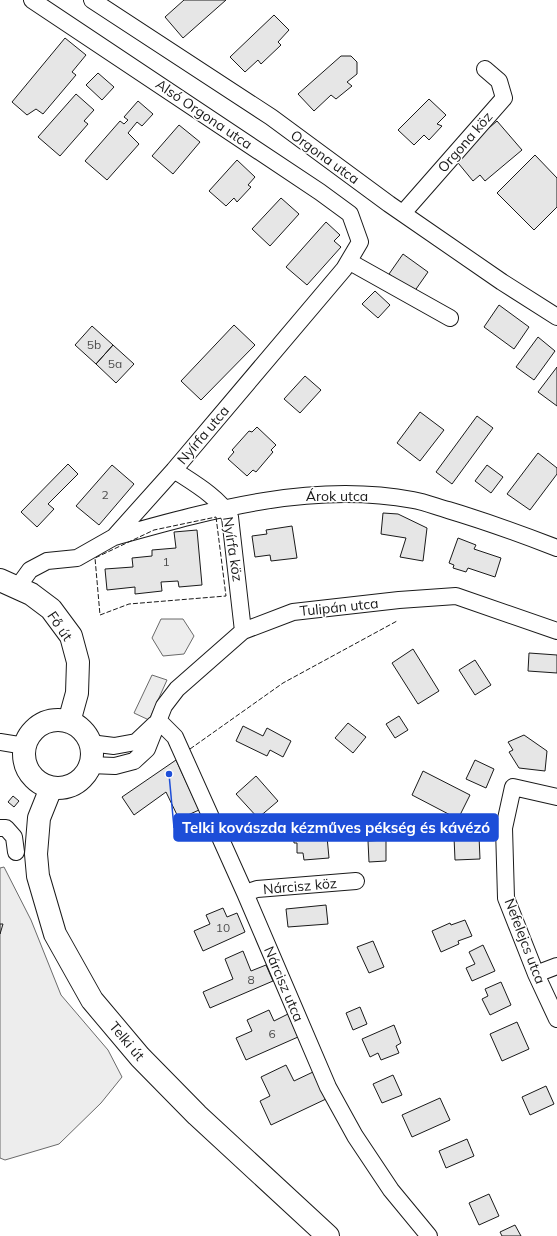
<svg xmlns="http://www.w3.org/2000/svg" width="557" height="1236" font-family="Mulish,sans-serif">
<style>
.built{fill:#ededed;stroke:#6a6a6a}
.building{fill:#e6e6e6;stroke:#1a1a1a}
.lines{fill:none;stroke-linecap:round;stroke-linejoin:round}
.minor-casing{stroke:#1a1a1a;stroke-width:18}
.secondary-casing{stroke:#1a1a1a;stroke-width:24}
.minor{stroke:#fff;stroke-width:16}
.secondary{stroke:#fff;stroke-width:22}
.fence{stroke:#1a1a1a;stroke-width:1;stroke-dasharray:5 2;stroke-linecap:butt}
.labels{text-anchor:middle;stroke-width:3;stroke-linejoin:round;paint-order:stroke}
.number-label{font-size:12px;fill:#4d4d4d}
.street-label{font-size:14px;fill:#1a1a1a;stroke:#fff}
.leader{fill:none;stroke:#1d4ed8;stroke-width:1.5}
.callout-dot{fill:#1d4ed8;stroke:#fff;stroke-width:1.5}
.callout{fill:#1d4ed8;stroke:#1d4ed8;stroke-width:1.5}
.callout-label{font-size:15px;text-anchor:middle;font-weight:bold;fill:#fff}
</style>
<rect width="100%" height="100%" fill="#fff"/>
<path class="built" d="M161,619H183L194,636L184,654L163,656L152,638Z
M152,675L167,680L149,720L134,713Z
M4,867L31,920L61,995L108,1050L122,1077L101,1103L59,1144L5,1160L0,1158V868Z"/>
<path class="building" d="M184,0H226L183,38L165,17Z
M274,15L289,30L278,42L281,45L261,64L258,60L245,72L230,57Z
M65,38L86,55L72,72L76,75L43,114L36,109L27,115L12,102Z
M341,56H351L357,62V74L347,82L352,86L336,99L331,95L314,111L298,94Z
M98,73L114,87L102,100L86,85Z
M76,94L94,110L84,121L88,124L60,156L38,137Z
M429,99L446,115L437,124L442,126L429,140L424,135L414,145L398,130Z
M138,101L153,114L142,126L137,122L128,133L139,144L107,180L85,161L120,121L124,124L128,120L124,117Z
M497,121L522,150L485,181L480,175L473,181L454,158Z
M179,125L200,142L173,174L152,156Z
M535,155L557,178V207L534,230L497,193Z
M237,160L255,177L248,185L251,187L237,202L234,198L226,206L209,191Z
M281,198L299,214L270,246L252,229Z
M326,222L340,235L334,241L341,247L307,285L286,267Z
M403,254L428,272L414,292L389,274Z
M375,291L390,305L378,318L362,304Z
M499,305L529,327L514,349L484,327Z
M234,325L255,345L201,400L181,381Z
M92,326L113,345L96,364L75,345Z
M538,337L555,351L534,380L516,367Z
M113,345L134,364L116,383L96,364Z
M557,367V406L538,392Z
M305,376L321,390L300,413L284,399Z
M420,412L444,430L420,461L397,443Z
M477,416L493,428L452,484L436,472Z
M257,427L276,445L271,450L273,452L256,472L253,470L247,476L228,459L234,452L232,450L249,431L252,432Z
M538,453L557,468V474L530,510L507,494Z
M68,464L78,474L48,504L54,509L37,527L21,512Z
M112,465L134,484L99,525L76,506Z
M487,465L503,477L491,493L475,481Z
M383,513L398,514L427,528L423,561L400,557L406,538L381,534Z
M292,526L297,558L271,561L270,555L255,557L252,536L267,534L266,530Z
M197,530L202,585L179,587L178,581L161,582L162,591L135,594V587L107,590L105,569L133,567L132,558L152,556V550L176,548L174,532Z
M458,538L476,545L474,549L501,558L495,577L468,568L466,572L453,568L454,565L449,563Z
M413,649L439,691L418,704L392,663Z
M529,653L557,655V673L528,671Z
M475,660L491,685L475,695L459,670Z
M399,716L408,730L395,738L386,724Z
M348,723L366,737L353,753L335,738Z
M243,726L263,736L267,728L291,741L283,757L270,750L267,756L236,741Z
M524,735L547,751L545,771L519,768L509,752L513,750L508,742Z
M176,760L199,810L179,819L166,792L134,815L122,797Z
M475,760L494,769L486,788L466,779Z
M423,771L470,795L458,819L412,795Z
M256,776L278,801L258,818L236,794Z
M13,796L19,801L14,807L8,802Z
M325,815L329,858L304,860L303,853H297V843H294L292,818Z
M479,836L480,859L455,860L454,837Z
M386,840V861L369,862L368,841Z
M326,905L328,924L288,927L286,909Z
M223,908L227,917L237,913L245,932L203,951L194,931L210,924L206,915Z
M465,920L472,936L458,941L459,944L441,952L432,931L450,923L451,925Z
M0,924H3L0,934Z
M373,941L384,967L369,973L357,947Z
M483,945L495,971L472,981L466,968L475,964L469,952Z
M243,951L251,971L266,965L273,981L210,1008L203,992L233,979L225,959Z
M501,982L511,1005L490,1015L482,999L488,996L485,989Z
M360,1007L367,1024L353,1030L346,1013Z
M269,1010L274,1021L288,1014L298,1037L246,1060L236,1038L252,1031L247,1020Z
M517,1022L529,1049L502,1061L490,1034Z
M394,1025L401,1043L396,1046L399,1053L381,1060L378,1053L370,1057L362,1039Z
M286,1065L294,1081L313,1072L326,1099L271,1125L260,1101L270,1096L261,1077Z
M393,1075L402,1095L382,1103L373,1084Z
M546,1086L554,1104L530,1115L522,1097Z
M440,1098L450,1120L412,1137L402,1115Z
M467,1139L474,1156L446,1168L439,1151Z
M489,1194L499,1216L479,1225L469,1203Z
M515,1225L521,1236H502L500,1232Z"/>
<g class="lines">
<defs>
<path id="minor" d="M92,0L271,117L389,204L502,282L557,317
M403,213L504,98L499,81L485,69
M350,262L450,318
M174,470C192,482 219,497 230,517L243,631
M114,537C211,510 312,481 413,500C425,502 437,507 448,510C485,521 521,534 557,548
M17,588L30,570L47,561L77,558L114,537L174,470L344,269L360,242L350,214L320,192L32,0
M159,721L175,737L245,893L328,1087L355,1136L391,1190L429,1236
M0,742L25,746
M90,743L114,746L136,742L155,724
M90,765L115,766L134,761L147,749L164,706L177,689L243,631L293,612L399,600L456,596L557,631
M557,797L513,787L504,828L506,898L536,974L557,1019
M0,828H6L14,837L16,852
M245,893L257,889L356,881
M536,974L557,966"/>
<path id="secondary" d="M0,580L31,594L51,609L71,636L78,662L77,693L69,722
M24 754a34 34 0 1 1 68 0a34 34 0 1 1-68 0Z
M51,788L39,818L36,854L38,876L55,934L92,1000L140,1057L197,1115L328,1236"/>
</defs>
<use href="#minor" class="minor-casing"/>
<use href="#secondary" class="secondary-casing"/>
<use href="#minor" class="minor"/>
<use href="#secondary" class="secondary"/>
<path class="fence" d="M216,517L226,596L129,604L100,615L95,558L154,530Z
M190,749L283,683L397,621"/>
</g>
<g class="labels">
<g class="number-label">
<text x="94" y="349">5b</text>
<text x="115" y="368">5a</text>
<text x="105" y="499">2</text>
<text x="166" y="566">1</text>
<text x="223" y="932">10</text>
<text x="251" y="984">8</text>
<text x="272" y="1038">6</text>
</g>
<g class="street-label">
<text transform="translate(204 114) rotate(34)" y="5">Alsó Orgona utca</text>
<text transform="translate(465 142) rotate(-49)" y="5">Orgona köz</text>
<text transform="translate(325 157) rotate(36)" y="5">Orgona utca</text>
<text transform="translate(203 435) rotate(-50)" y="5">Nyírfa utca</text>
<text x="337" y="501">Árok utca</text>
<text transform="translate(233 549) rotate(81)" y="5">Nyírfa köz</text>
<text transform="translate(339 607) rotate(-6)" y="5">Tulipán utca</text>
<text transform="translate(60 626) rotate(56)" y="5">Fő út</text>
<text transform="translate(300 886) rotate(-5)" y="5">Nárcisz köz</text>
<text transform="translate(525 941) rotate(69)" y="5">Nefelejcs utca</text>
<text transform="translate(284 984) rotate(67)" y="5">Nárcisz utca</text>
<text transform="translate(127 1041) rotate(50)" y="5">Telki út</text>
</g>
</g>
<path class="leader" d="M169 774L174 828"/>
<circle class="callout-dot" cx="169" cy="774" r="4"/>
<rect class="callout" x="174" y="814" width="324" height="27" rx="4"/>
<g class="callout-label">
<text x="336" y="833">Telki kovászda kézműves pékség és kávézó</text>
</g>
</svg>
